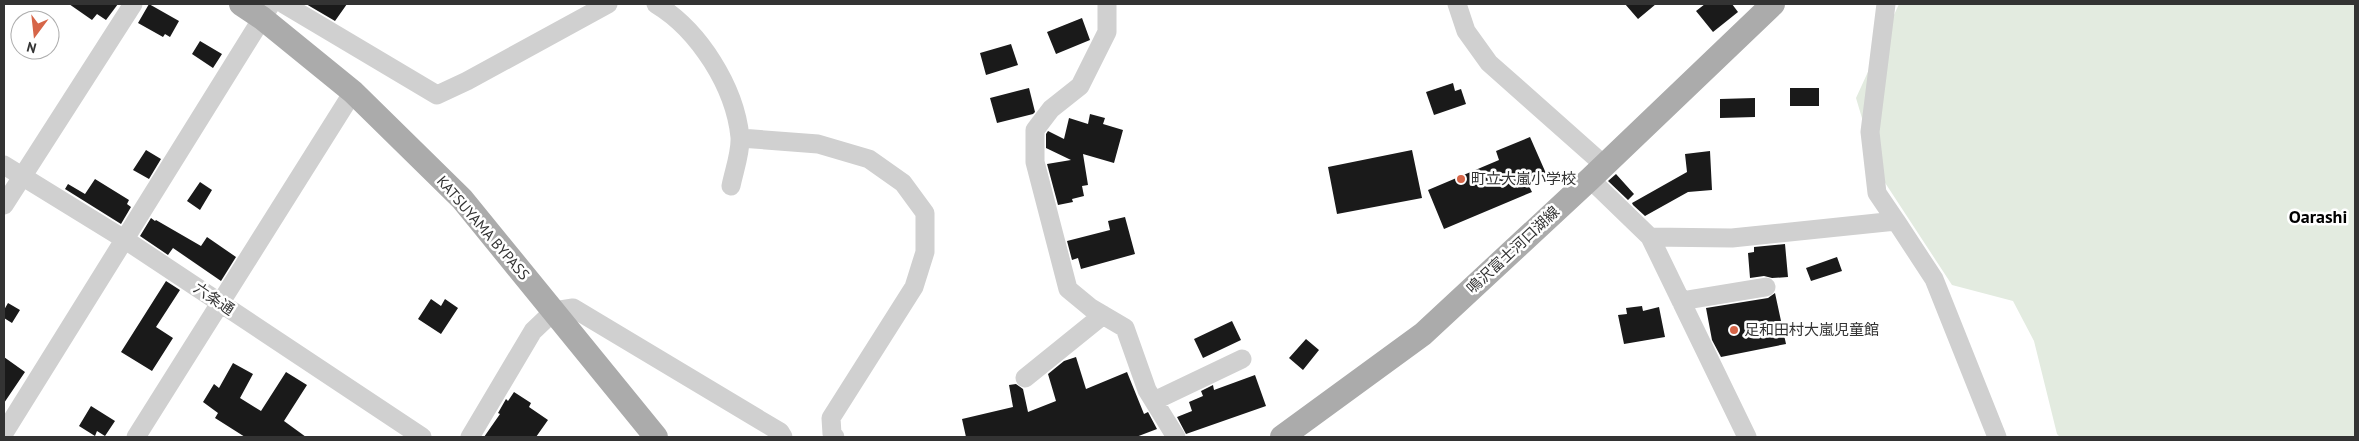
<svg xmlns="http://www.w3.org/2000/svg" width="2359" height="441" font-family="'PT Sans','Noto Sans JP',sans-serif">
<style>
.green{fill:#e3ebe0}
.building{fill:#1a1a1a}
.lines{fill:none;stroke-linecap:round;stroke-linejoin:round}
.minor{stroke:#d0d0d0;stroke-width:19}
.major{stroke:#ababab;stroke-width:24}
.poi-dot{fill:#d66548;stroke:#fff;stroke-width:2}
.labels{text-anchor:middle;stroke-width:5;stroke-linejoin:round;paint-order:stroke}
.poi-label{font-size:15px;fill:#333;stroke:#fff;text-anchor:start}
.street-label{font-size:15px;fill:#333;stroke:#fff}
.quarter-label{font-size:18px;font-weight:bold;fill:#000;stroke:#fff}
</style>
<rect width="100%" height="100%" fill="#fff"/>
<path class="green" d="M1899,4H2355V437H2060L2057,434L2034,341L2013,301L1952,285L1878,172L1856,98Z"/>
<path class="building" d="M69,4H118L106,20L97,14L92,20Z
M149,4L179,21L170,37L165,34L163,37L138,23Z
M306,4H347L335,21Z
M1625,4H1656L1638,19Z
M1705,4H1732L1738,12L1713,32L1696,11Z
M1082,18L1090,40L1056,54L1047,32Z
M200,41L222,54L213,68L192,54Z
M1011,44L1018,65L986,75L980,53Z
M1453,83L1455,91L1461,89L1466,104L1434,115L1426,92Z
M1029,88L1035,112L1033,114L997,123L990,98Z
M1790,88H1819V106H1790Z
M1755,98V117L1720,118V99Z
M1090,114L1105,118L1103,124L1123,130L1114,163L1083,154L1088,185L1082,186L1084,196L1072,199L1073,202L1058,205L1047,164L1071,160L1046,148V134L1048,131L1064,139L1069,118L1088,124Z
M1530,137L1548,178L1529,186L1532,192L1444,229L1428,190L1499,160L1496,151Z
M146,150L161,159L149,179L133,170Z
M1412,150L1422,198L1337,214L1328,167Z
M1710,151L1712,190L1688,192L1645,216L1633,205L1632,203L1687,172L1685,154Z
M1616,174L1634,194L1628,200L1608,181Z
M95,179L129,200L127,204L131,207L121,224L65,189L68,184L85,194Z
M200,182L212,190L200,210L187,201Z
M1125,217L1135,254L1081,269L1078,258L1072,260L1067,241L1110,230L1108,221Z
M151,218L155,221L156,220L201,246L207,237L236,257L221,281L173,248L168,255L140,236Z
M1785,244L1788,277L1772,278L1764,276L1750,278L1748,253L1754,252V247Z
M1837,257L1842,271L1811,281L1806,268Z
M166,281L180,290L156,327L173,338L152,371L121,352Z
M1775,293L1786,344L1721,357L1712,340L1706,308L1768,298Z
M431,299L441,306L445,299L458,308L441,334L418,319Z
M8,303L20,310L12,323L4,318V310Z
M1642,306L1643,311L1659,307L1665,337L1624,344L1618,315L1627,314L1626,308Z
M1232,321L1241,340L1203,358L1194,339Z
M1306,339L1319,350L1303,370L1289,358Z
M4,357L25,372L4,403Z
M1076,357L1086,389L1127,372L1144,414L1148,412L1157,429L1136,437H966L962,419L1013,407L1009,385L1016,384L1023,389L1028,412L1056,401L1048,374L1064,361Z
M233,363L253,374L240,398L261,411L286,372L307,385L284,421L306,437H245L215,418L218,413L203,402L214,384L219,388Z
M1255,375L1266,406L1186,434L1177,417L1192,411L1189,402L1203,396L1201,391L1213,385L1214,390Z
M514,392L531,403L529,407L548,420L536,437H484L500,414L498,413L506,399L508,401Z
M91,406L115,421L105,436L97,431L95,436L79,426Z"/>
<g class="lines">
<path class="minor" d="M284,4L437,95L467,81L608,4
M656,4C699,30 735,87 740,137C741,152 734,171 731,186
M1107,4V32L1080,86L1051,109L1035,130V162L1068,289L1091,308L1125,328L1147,390L1176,437
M1457,4L1466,31L1489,63L1604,165
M1886,4L1870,132L1877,193L1896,221
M740,138L818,144L869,159L903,183L925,213V252L914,287L831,418L832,434L835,437
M4,165L124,239L422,437
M1590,179L1650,237L1732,238L1896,221L1934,279L1997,437
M4,205L133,4
M1650,237L1747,437
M1681,301L1766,287
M1025,378L1103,315
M1154,401L1242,359
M4,433L271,4
M136,437L353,92
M470,437L533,331L554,311L573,308L780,432L783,437"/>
<path class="major" d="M241,4L262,18L353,92L462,199L656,437
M1282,437L1423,334L1590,179L1773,4"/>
</g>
<g class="poi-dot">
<circle cx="1461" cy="179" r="5"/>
<circle cx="1734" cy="330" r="5"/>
</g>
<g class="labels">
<g class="poi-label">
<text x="1471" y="184">町立大嵐小学校</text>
<text x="1744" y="335">足和田村大嵐児童館</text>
</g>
<g class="street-label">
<text transform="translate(483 228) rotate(49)" y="5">KATSUYAMA BYPASS</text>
<text transform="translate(1513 250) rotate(-43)" y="5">鳴沢富士河口湖線</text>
<text transform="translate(214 299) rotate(34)" y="5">六条通</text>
</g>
<g class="quarter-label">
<text x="2318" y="223">Oarashi</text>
</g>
</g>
<rect width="2359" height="441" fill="none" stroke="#333333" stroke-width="10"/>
<g transform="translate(35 35) rotate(195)"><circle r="24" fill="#ffffff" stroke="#adadad"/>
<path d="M0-4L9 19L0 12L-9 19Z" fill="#d66548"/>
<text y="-8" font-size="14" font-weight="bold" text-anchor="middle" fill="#333333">N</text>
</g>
</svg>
